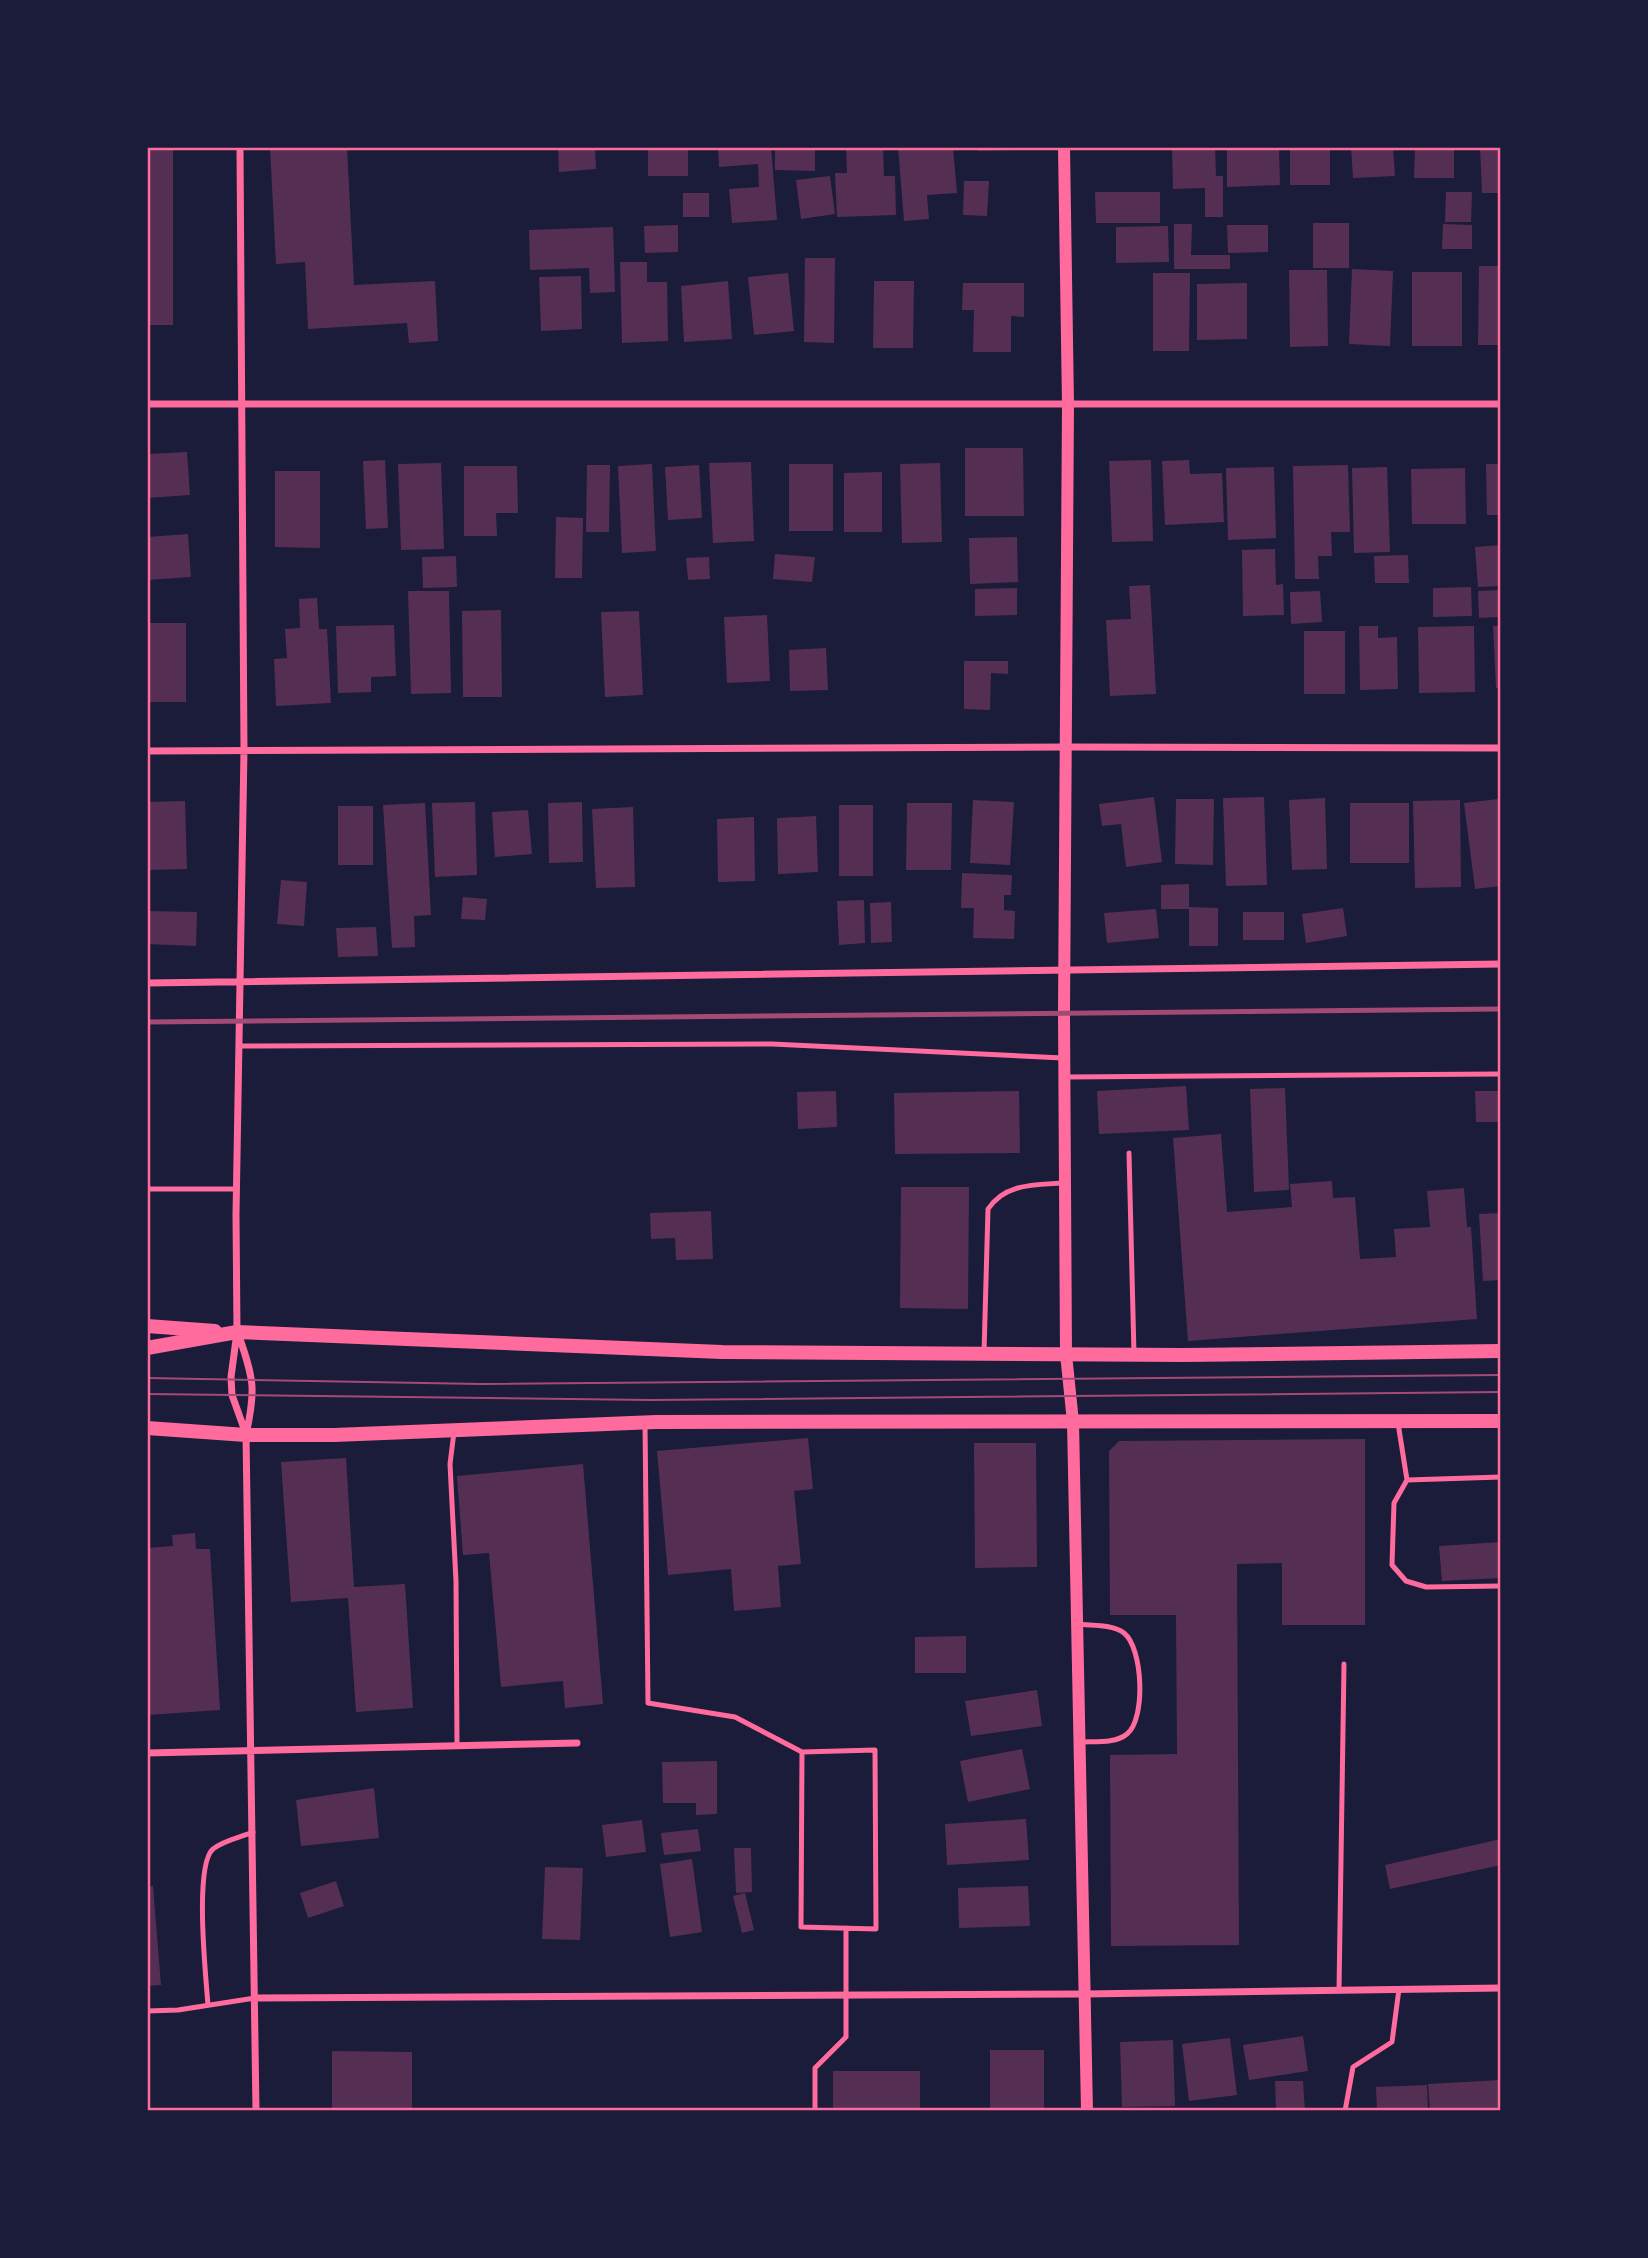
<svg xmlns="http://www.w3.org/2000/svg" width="1648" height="2258" font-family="Roboto,sans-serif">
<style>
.building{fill:#542f53}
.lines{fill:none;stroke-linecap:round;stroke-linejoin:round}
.service{stroke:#ff6b9d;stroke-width:5}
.minor{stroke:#ff6b9d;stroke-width:7}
.tertiary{stroke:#ff6b9d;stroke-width:12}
.secondary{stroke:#ff6b9d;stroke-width:14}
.tram{stroke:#a44b75;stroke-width:2}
.rail{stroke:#a44b75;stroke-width:5}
.neatline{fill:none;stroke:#ff6b9d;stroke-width:2.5}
</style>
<rect width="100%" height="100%" fill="#1b1b3a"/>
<path class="building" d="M147,147H173V325H147Z
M270,147H347L354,285L435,281L438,341L409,343L407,323L308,329L305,262L276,264Z
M558,147H595L596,169L559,172Z
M648,147H688V176H648Z
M718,147H771L777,220L732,223L729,189L759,187L758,164L719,167Z
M775,147H815V171L775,170Z
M846,147H883L884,176H895L896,215L837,217L835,173H847Z
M898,147H953L957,193L927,195L929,219L904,221Z
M978,147H1013V150L978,151Z
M1172,147H1215L1216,176H1223V217H1205V188L1173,189Z
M1227,147H1279L1280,185L1227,187Z
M1290,147H1330V185H1290Z
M1351,147H1393L1395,176L1353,178Z
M1415,147H1454V178H1414Z
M1480,147H1501V193H1482Z
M830,176L835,214L801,219L796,180Z
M964,181H989L987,216L963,215Z
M1095,192H1160V223H1096Z
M1446,192H1472L1471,222H1445Z
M683,193H709V217H683Z
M1313,223H1349V268H1313Z
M1174,224H1192L1191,255H1230V269H1174Z
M1443,224L1472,225V249H1442Z
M678,225V252L645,253L644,226Z
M1227,225H1268V252L1228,253Z
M1168,226L1169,262L1116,263V227Z
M613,227L615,292L590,293L589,268L530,270L529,230Z
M805,258H835L834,343L804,342Z
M620,262H647V282H667L668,341L622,343Z
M1479,266H1500L1501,345H1478Z
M1352,269L1393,271L1390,346L1349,344Z
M1289,270H1327L1328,346L1290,347Z
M1412,272H1462V346H1412Z
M788,273L794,331L754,335L748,277Z
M1153,273H1190L1189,351H1153Z
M581,276L582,329L541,331L539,277Z
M728,281L732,339L684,342L681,286Z
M874,281H914L913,348H873Z
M963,283H1024V317L1011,316V352H973L974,310H962Z
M1247,283V339L1197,340V284Z
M965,448H1023L1024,516H965Z
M187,452L190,495L147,498V454Z
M385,460L388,528L366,529L363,461Z
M1151,460L1153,541L1112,542L1109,461Z
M1189,460L1190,474L1222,473L1224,522L1165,525L1162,461Z
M751,462L754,541L713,543L709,463Z
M441,463L444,549L401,550L398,464Z
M940,463L942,542L902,543L900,464Z
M652,464L656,551L622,553L618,466Z
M789,464H833V531H789Z
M1486,464H1501V515H1487Z
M587,465H610L609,532H586Z
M699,465L702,518L668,520L665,467Z
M1348,465L1350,532H1331L1332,556H1318L1319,579H1295L1293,466Z
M464,466H517L518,513H496L497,536H464Z
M1274,467L1276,538L1228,540L1226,468Z
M1387,467L1390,552L1354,553L1352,468Z
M1465,468L1466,524H1412L1411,469Z
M275,471H320V548L275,547Z
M882,472V532H844V473Z
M556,517L583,518L582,578H555Z
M188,534L191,577L147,580V537Z
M1017,537L1018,582L970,584L969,538Z
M1501,545V586L1478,587L1475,547Z
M1275,549L1276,585L1283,584L1284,615L1243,616L1242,550Z
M775,554L815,557L812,582L773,579Z
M1408,555L1409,583H1375L1374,556Z
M456,556L457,587L423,588L422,557Z
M709,557L710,579L688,580L686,558Z
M1150,585L1156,694L1110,696L1106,620L1131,619L1129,586Z
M1471,587L1472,616L1433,617V588Z
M1017,588V615L975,616V589Z
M1501,590V617L1479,618L1478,591Z
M408,591H449L451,693L411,694Z
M1320,591L1322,622L1291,624L1290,592Z
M317,598L319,629H327L331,703L276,706L274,659L287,658L285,629L300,628L299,599Z
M501,610L502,697H463L462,611Z
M639,611L643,695L605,697L601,612Z
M767,615L770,681L727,683L724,617Z
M147,623H186V702H147Z
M394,625L396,676L371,677V692L338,693L336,626Z
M1359,626H1378V638L1397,637L1398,689L1360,690Z
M1474,626L1475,692L1419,693L1418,627Z
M1493,626H1501V688H1496Z
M1304,631H1345V694H1304Z
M826,648L828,690L790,691L789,650Z
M964,661H1008V674L991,673L990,710L964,709Z
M1154,797L1162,862L1126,867L1121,824L1102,826L1099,804Z
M1264,797L1267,885L1226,886L1223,798Z
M1325,798L1327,869L1292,870L1289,800Z
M1176,799H1214L1213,865L1175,864Z
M1498,799L1501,886L1475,889L1464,803Z
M973,800L1014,802L1010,865L970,863Z
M1460,800L1461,887L1415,888L1413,801Z
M185,801L187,869L147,870V802Z
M475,802L477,875L435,877L432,803Z
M582,802L583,862L549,863L548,803Z
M425,803L431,915L414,916L415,947L392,948L383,805Z
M907,803H952L951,870H906Z
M1350,803H1409V863H1350Z
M839,805H873V876H839Z
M338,806H373V865H338Z
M633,807L635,887L596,888L592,809Z
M528,810L532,854L495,857L492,812Z
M816,816L818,872L778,874L777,818Z
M754,817L755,881L718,882L717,819Z
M962,873L1012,875L1011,895H1004V910L1015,911L1014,939L973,938L974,908H961Z
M281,880L307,882L304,926L277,924Z
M1189,884V909H1161V885Z
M463,897L487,899L485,920L461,919Z
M864,900L865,943L839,945L837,901Z
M891,902L892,942L871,943L870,903Z
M1189,907L1218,908V946H1189Z
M1343,908L1347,936L1306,943L1302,914Z
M1156,909L1159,938L1107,943L1104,913Z
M147,911L197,912L196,946L147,944Z
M1243,912H1284V940H1243Z
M376,927L378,956L338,957L336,928Z
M1186,1086L1189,1130L1099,1134L1097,1091Z
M1285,1088L1289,1190L1254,1192L1250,1089Z
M836,1091L837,1127L798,1129L797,1092Z
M1019,1091L1020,1153L895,1154L894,1093Z
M1475,1091H1501V1122H1476Z
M1221,1134L1227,1212L1292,1207L1290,1184L1332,1181L1333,1198L1355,1197L1360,1259L1396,1257L1394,1229L1430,1227L1427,1191L1464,1188L1467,1227H1471L1477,1319L1188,1341L1173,1138Z
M901,1187H969L968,1309L900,1308Z
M711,1211L713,1259L676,1260L675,1238L651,1239L650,1213Z
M1501,1213V1280L1483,1281L1479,1214Z
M808,1438L813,1489L794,1491L801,1564L778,1566L781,1607L734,1611L731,1569L668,1575L657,1451Z
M1365,1439V1625H1282V1563L1237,1564L1239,1945L1111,1946L1110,1755L1177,1754L1176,1615H1110L1109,1451L1119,1441Z
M974,1443H1036L1037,1567L975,1568Z
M346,1458L354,1587L405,1584L413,1708L356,1712L348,1598L291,1602L281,1462Z
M583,1464L603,1704L565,1708L563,1681L501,1687L489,1553L463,1555L457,1476Z
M195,1533L196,1549H210L220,1710L148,1715L147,1548L173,1546L172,1535Z
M1501,1542V1578L1442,1581L1439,1546Z
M966,1636V1673H915V1637Z
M1037,1690L1042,1726L971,1736L965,1701Z
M1022,1749L1030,1789L968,1802L960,1761Z
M717,1761V1814L696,1815V1803H663L662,1762Z
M374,1788L379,1838L301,1846L296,1800Z
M1026,1819L1029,1860L947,1865L945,1824Z
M642,1820L646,1852L606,1857L602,1825Z
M698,1829L701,1851L664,1855L661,1833Z
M1501,1839V1865L1390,1889L1385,1865Z
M734,1848H751L752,1892L736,1893Z
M692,1859L702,1932L670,1937L660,1864Z
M545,1867L583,1868L580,1940L542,1939Z
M336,1881L344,1906L308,1918L300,1893Z
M153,1886L161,1985L147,1986V1887Z
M1028,1886L1030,1926L959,1928L958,1888Z
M745,1893L754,1930L742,1933L733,1896Z
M1303,2036L1308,2071L1249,2080L1243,2045Z
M1230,2038L1237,2095L1189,2101L1182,2044Z
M1173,2040L1175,2106L1122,2107L1120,2042Z
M990,2050H1044V2111H990Z
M332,2051L412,2052V2111H332Z
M833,2071H920V2111H833Z
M1501,2080V2111H1430L1428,2084Z
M1275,2081H1303L1305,2111H1276Z
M1427,2085L1428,2111H1377L1376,2087Z"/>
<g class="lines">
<path class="service" d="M240,1046L772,1044L1063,1058
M1065,1077L1501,1074
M1129,1153L1134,1354
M147,1189H236
M984,1353L988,1209C1005,1183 1035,1185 1063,1183
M645,1423L648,1703L735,1717L802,1752
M1398,1423L1407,1480L1501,1477
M454,1432L450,1464L456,1581L457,1746
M1407,1480L1394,1503L1392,1565L1406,1581L1426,1587L1501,1586
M1077,1624C1092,1626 1112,1624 1124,1633C1143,1648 1146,1719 1127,1734C1115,1744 1094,1741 1080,1742
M875,1750L876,1929L801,1927L802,1752Z
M1339,1991L1344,1664
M208,2005C206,1978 194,1865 213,1849C222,1841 241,1837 253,1832
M147,2011L178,2010L255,1998
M815,2111V2068L846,2037V1928
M1345,2111L1353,2067L1392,2042L1399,1989"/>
<path class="minor" d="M240,147L244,750L236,1215L237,1332L231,1377L232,1395L246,1434
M147,404H1501
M147,751L1066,747L1501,748
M147,983L1501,964
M239,1336C254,1380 256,1389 246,1435L256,2111
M147,1753L577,1743
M255,1998L1085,1994L1501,1988"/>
<path class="tertiary" d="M1064,147L1068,404L1064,1013L1066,1354L1073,1422L1087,2111"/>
<path class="secondary" d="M147,1326L215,1331
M147,1348L237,1332L722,1352L1184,1355L1501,1351
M147,1428L246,1435H334L656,1422L1501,1421"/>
<path class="tram" d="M147,1378L480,1384L1501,1375
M147,1394L651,1400L1501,1392"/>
<path class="rail" d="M147,1022L1501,1009"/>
</g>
<rect width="1648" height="2258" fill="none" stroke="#1b1b3a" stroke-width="298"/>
<rect x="149" y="149" width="1350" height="1960" class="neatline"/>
</svg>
